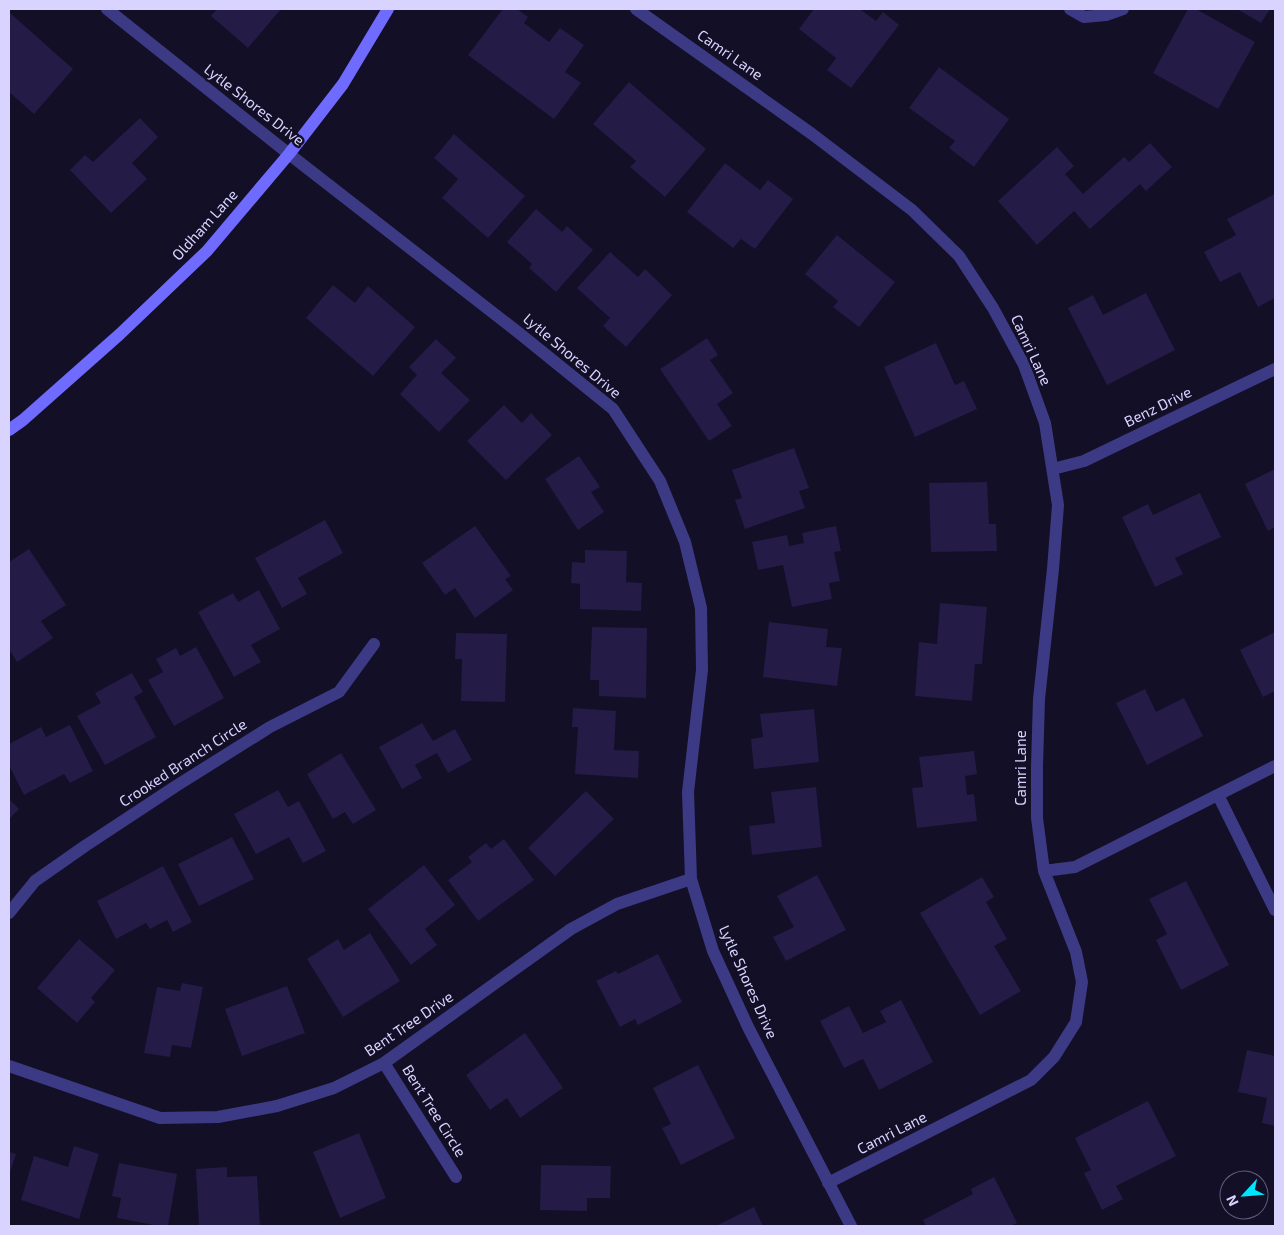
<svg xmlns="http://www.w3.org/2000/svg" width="1284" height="1235" font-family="'Exo 2',sans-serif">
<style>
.building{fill:#241b47}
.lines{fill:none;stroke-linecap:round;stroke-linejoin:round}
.minor{stroke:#3d3a85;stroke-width:12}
.secondary{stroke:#6f6bff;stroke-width:12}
.labels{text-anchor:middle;stroke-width:5;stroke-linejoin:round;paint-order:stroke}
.street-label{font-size:15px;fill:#d9d4ff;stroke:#130f26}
</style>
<rect width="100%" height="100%" fill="#130f26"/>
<path class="building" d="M217,9H281L248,48L211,16Z
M503,9H517L528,17L524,23L549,42L560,28L584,45L565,72L581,83L554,119L468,55Z
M814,9H860L876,21L883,12L899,25L851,88L827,70L836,58L799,29Z
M1188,9H1196L1255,42L1218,109L1153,73Z
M1237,9H1270L1261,23Z
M9,12L73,69L34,114L9,92Z
M939,67L1009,119L974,167L949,148L955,141L909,108Z
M629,82L706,149L665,197L630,167L636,161L593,124Z
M140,118L158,137L132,163L147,179L111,213L70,170L85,155L93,162Z
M454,134L525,196L488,238L442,198L458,179L434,158Z
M1150,143L1172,167L1146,191L1140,184L1090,229L1074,211L1037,245L998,201L1057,147L1074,166L1065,174L1083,194L1124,157L1129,162Z
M725,163L760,190L768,180L793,199L755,249L741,239L733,248L687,212Z
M1275,194V298L1258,307L1240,272L1220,282L1204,252L1236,235L1227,219Z
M536,209L562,232L567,226L593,250L556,292L529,268L532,264L507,242Z
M837,235L895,282L859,327L833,307L838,301L805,274Z
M610,252L638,277L645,269L672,295L626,347L603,326L610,318L577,288Z
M333,285L355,303L368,286L415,327L373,376L306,318Z
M1146,293L1175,350L1107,385L1068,308L1093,295L1103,315Z
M707,338L718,355L710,360L733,393L717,404L732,426L709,441L660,369Z
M436,339L456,358L441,373L470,400L439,432L400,394L417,375L409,367Z
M936,343L955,385L964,381L977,409L915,437L884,367Z
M504,405L522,423L531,413L552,435L506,480L467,441Z
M794,448L809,488L799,491L805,508L745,529L735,500L742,498L732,470Z
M579,456L600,487L591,492L604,512L578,530L545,479Z
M1275,469V527L1268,531L1245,484Z
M987,482L989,524H996L997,551L931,552L929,483Z
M1200,493L1221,537L1175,558L1183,574L1155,587L1122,517L1148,504L1153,515Z
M325,520L343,553L298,578L307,594L282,608L255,558Z
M475,526L511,576L505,579L513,590L475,618L455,588L445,595L422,563Z
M836,526L841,551L834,552L840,581L829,583L832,599L792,607L783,565L758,570L752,542L787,535L789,546L804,543L802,533Z
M29,549L66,605L41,621L53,638L17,662L9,649V562Z
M585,550L627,551L626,582L642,583L641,611L580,609V584L571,583L572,562L585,563Z
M259,590L280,629L251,645L261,662L234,677L198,612L233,593L238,602Z
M940,603L987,607L982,664H975L972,701L915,696L919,642L937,644Z
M769,622L828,629L826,647L842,648L837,686L763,677Z
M592,627L647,628L646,698L599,696V680H590Z
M1275,632V691L1263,697L1240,650Z
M456,633L507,634L505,702L461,701L462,659H455Z
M196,647L224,698L174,726L148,680L163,672L156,659L176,648L180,656Z
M132,673L143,692L134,697L156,737L105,765L77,716L101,703L95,693Z
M1145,689L1156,712L1184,698L1203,736L1147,765L1116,703Z
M573,708L616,711L614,750L639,751L638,778L575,774L578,727H572Z
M814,709L819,762L754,769L751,739L763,737L760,714Z
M422,723L433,741L455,729L472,760L448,773L437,753L415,765L422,778L402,789L379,747Z
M70,725L93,771L70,783L64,774L24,795L9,765V744L41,727L46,737Z
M974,751L977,774L965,776L967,795L974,794L977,821L917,828L912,788L923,787L919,757Z
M341,753L376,810L353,824L345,812L333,819L307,774Z
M816,787L822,847L752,855L749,826L775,823L771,792Z
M278,790L288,807L299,801L326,851L303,863L289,837L256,854L234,814Z
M586,791L614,819L555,876L528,848Z
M9,799L19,809L9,819Z
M232,837L254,879L199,906L178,864Z
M504,839L534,880L478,921L448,880L472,862L468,857L486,843L491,849Z
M424,865L455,905L425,929L437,945L411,965L368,909Z
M163,866L192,922L173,932L167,920L150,929L146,923L116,939L97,901Z
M817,875L846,930L786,961L773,937L794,927L777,896Z
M982,877L994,897L986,902L1007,939L994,946L1021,991L980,1015L920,913Z
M1186,881L1229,965L1181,990L1156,940L1167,934L1149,899Z
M370,933L400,981L343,1017L307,959L338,939L344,950Z
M79,939L115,970L91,998L95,1002L77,1023L37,988Z
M658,954L682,1002L638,1025L635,1019L620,1027L596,981L616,971L618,974Z
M182,983L203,987L191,1048L172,1045L170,1057L144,1053L157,987L180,991Z
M287,986L305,1033L242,1056L225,1009Z
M901,1000L933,1062L879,1090L863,1059L844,1068L820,1021L849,1006L863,1033L886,1022L880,1011Z
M525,1033L563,1088L520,1118L507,1098L490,1110L466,1075Z
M1247,1050L1275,1056V1126L1262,1123L1267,1098L1238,1092Z
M698,1065L735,1138L681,1165L662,1128L671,1124L653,1088Z
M1148,1101L1176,1156L1116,1186L1123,1199L1102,1210L1084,1173L1091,1170L1075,1138Z
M359,1133L386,1198L340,1218L313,1152Z
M74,1146L99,1154L79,1219L21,1200L34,1156L68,1167Z
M9,1152L16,1154L9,1175Z
M119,1163L177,1174L168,1226H159L117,1218L121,1198L112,1196Z
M541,1165L611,1166L610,1198H587V1211L540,1210Z
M227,1167V1177L257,1176L260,1226H199L196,1169Z
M994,1177L1017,1223L1010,1226H926L923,1220L973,1194L971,1189Z
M754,1207L763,1226H716Z"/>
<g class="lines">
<path class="minor" d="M107,9L289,154L519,333L613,409L660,481L685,542L701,608L702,670L688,792L691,879L713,951L748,1027L851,1226
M636,9L812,134L912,210L959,256L993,308L1024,365L1045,423L1058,505L1053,569L1039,699L1037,766V818L1044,871L1076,952L1082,982L1076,1022L1054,1057L1031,1080L828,1183
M1070,9L1084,17L1106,15L1123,9
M1053,469L1084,461L1275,369
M1218,795L1275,910
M1044,871L1075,867L1275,766
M9,913L35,881L85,846L176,786L270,727L339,692L374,644
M384,1063L456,1177
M9,1066L160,1118L218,1117L277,1106L334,1088L384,1063L571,929L617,904L691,879"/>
<path class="secondary" d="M9,430L23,420L120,334L207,251L289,154L343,84L388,9"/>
</g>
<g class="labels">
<g class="street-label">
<text transform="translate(730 55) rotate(35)" y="5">Camri Lane</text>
<text transform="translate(254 105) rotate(38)" y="5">Lytle Shores Drive</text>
<text transform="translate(205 225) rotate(-48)" y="5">Oldham Lane</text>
<text transform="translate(1031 350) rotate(65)" y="5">Camri Lane</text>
<text transform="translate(572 356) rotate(40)" y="5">Lytle Shores Drive</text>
<text transform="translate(1158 407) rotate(-26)" y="5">Benz Drive</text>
<text transform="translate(183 763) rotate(-33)" y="5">Crooked Branch Circle</text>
<text transform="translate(1021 768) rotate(-90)" y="5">Camri Lane</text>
<text transform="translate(748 982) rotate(66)" y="5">Lytle Shores Drive</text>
<text transform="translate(409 1024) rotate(-34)" y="5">Bent Tree Drive</text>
<text transform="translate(434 1111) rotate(58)" y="5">Bent Tree Circle</text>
<text transform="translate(892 1133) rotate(-27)" y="5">Camri Lane</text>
</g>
</g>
<rect width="1284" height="1235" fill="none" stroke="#d9d4ff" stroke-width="20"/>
<g transform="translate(1244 1195) rotate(244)"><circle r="24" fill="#130f26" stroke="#625e7d"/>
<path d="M0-4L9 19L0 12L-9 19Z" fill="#00e5ff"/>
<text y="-8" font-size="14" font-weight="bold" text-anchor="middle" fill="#d9d4ff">N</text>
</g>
</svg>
